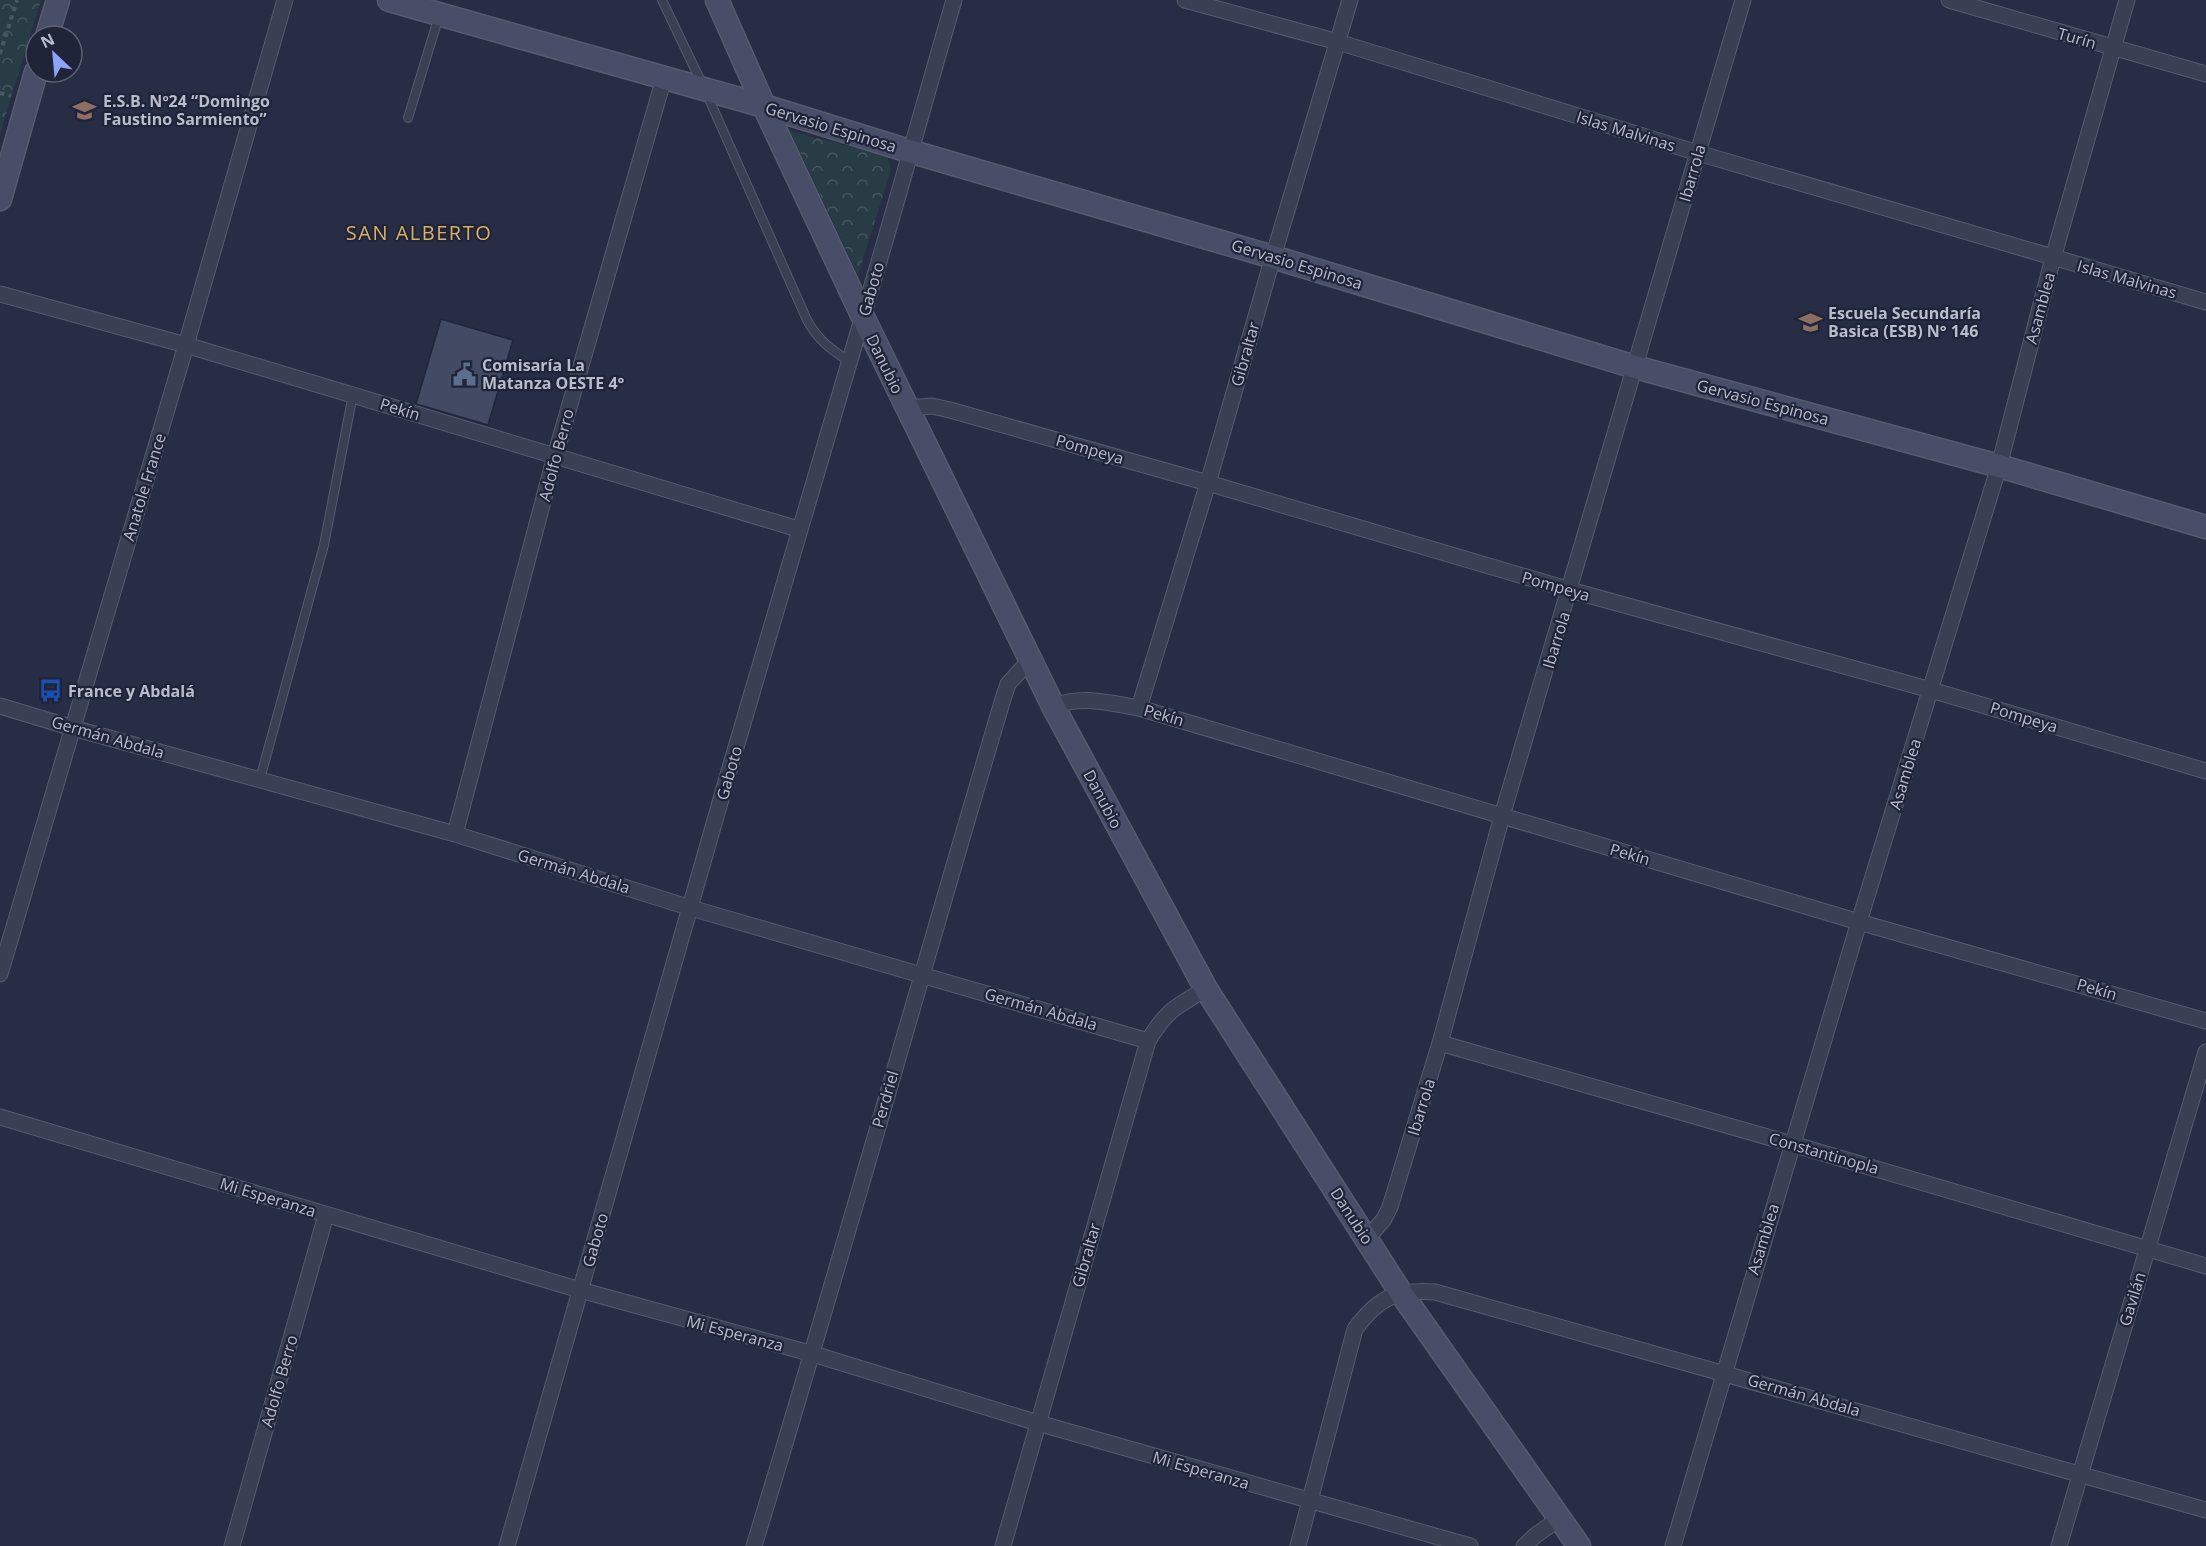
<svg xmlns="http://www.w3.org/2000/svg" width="2206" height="1546" font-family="'Open Sans',sans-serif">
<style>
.forest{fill:url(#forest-crowns)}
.building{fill:#424a64;stroke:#21273b;stroke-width:1.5}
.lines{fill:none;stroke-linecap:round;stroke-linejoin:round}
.lane-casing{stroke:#565b6e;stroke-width:10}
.street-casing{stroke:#565b6e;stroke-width:17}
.secondary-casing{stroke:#565b6e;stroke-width:25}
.path{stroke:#465961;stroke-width:4;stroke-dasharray:4.5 4.5;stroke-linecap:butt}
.lane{stroke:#3a4054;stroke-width:8}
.street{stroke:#3a4054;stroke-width:15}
.secondary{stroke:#484e67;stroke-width:22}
.labels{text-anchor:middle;stroke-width:4.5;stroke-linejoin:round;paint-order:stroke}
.street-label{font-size:16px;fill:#b8bccd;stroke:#1f2439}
.poi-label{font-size:16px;font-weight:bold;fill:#b8bccd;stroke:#1f2439;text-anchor:start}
.quarter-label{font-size:20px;letter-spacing:1.5px;fill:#dcaf64;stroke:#1f2439}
</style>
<defs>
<pattern id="forest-crowns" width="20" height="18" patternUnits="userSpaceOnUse" patternTransform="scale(1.5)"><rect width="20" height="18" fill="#283c45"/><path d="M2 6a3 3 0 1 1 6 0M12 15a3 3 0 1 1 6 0" fill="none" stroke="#45565f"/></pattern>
</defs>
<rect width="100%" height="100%" fill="#262d44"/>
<path class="forest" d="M0,0H41L0,134Z
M790,131L887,156L891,170L858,275Z"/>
<path class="building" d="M441,319L513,340L488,425L416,404Z"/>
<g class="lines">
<defs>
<path id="lane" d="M662,0L705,90L807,320C818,340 830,349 849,361
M408,118L439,16
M260,779L324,545L353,394"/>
<path id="street" d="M1185,0L1338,42L1698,153L2206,302
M1949,0L2206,74
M0,294L186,345L798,529
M906,408L932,406L950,410L1208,483L1570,590L1931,690L2206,771
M0,706L73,728L455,834L691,908L1148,1041
M1053,706C1084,695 1108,703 1139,708L1859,922L2206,1021
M1139,708L1208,483L1273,257L1350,0
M455,834L555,456L664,78
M0,974L186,345L285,0
M1440,1043L1792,1144L2206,1266
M0,1117L580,1290L813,1354L1038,1423L1470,1546
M1367,1239L1384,1219L1390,1207L1440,1043L1502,816L1743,0
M232,1546L326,1215
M507,1546C624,1136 740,727 862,319C894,213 923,106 954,0
M754,1546C840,1265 919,981 1003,699L1008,684L1030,660
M1003,1546L1148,1041C1167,1010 1175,1007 1206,989
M1298,1546L1355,1329C1378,1298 1396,1289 1435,1292L2206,1510
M1524,1546L1536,1535L1559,1519
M1673,1546L1859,922L1999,466L2053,258L2127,0
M2059,1546L2206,1052"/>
<path id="secondary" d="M389,0L764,106L909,151L1273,257L1635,367L1999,466L2206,527
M717,0L764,106L863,317L1053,706L1206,989L1401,1293L1579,1546
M47,36L58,0
M0,199L36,72"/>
</defs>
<use href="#lane" class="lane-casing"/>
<use href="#street" class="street-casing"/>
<use href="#secondary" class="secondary-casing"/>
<path class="path" d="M0,54L17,0
M0,93L11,96"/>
<use href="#lane" class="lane"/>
<use href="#street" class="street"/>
<use href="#secondary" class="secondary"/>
</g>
<defs>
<symbol id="school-bare" viewBox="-9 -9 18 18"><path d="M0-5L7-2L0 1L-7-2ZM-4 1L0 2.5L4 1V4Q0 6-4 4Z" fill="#8d6e63" stroke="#1f2439" stroke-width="2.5" paint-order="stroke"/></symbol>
<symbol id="civic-bare" viewBox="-9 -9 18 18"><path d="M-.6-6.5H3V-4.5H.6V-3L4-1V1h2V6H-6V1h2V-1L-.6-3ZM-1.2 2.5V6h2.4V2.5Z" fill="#5c6f8a" stroke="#1f2439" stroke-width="2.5" paint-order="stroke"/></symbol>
<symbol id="bus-bare" viewBox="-9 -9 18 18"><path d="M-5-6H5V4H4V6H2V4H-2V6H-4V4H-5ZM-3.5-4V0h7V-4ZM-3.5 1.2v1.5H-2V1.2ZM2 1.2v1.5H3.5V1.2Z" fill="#1a4fb4" stroke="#1f2439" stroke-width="2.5" paint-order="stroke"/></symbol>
</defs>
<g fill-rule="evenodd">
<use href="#school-bare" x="68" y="94" width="33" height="33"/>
<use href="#school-bare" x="1794" y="306" width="33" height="33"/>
<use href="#civic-bare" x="448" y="358" width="33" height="33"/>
<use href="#bus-bare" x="34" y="674" width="33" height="33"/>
</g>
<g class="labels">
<g class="street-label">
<text transform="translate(2077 38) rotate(16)" y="6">Turín</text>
<text transform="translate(831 127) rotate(17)" y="6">Gervasio Espinosa</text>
<text transform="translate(1626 131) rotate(17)" y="6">Islas Malvinas</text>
<text transform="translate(1692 173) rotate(-74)" y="6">Ibarrola</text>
<text transform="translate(1297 264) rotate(17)" y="6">Gervasio Espinosa</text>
<text transform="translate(2127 279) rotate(16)" y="6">Islas Malvinas</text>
<text transform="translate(871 289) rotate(-74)" y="6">Gaboto</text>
<text transform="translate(2040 308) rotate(-75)" y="6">Asamblea</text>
<text transform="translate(1245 354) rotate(-74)" y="6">Gibraltar</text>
<text transform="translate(885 364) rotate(64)" y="6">Danubio</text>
<text transform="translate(1763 402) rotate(15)" y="6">Gervasio Espinosa</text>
<text transform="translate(400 409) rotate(17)" y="6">Pekín</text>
<text transform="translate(1090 449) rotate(16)" y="6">Pompeya</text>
<text transform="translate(556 455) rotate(-75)" y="6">Adolfo Berro</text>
<text transform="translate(144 487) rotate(-73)" y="6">Anatole France</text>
<text transform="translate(1556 586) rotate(16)" y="6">Pompeya</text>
<text transform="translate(1556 640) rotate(-73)" y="6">Ibarrola</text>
<text transform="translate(1164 715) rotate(16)" y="6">Pekín</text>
<text transform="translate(2024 717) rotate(17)" y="6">Pompeya</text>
<text transform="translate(108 737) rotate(16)" y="6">Germán Abdala</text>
<text transform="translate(729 773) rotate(-74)" y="6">Gaboto</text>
<text transform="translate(1905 774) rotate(-73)" y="6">Asamblea</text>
<text transform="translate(1103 799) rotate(62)" y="6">Danubio</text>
<text transform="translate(1630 854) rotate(16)" y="6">Pekín</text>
<text transform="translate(574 871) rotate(17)" y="6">Germán Abdala</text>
<text transform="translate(2097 989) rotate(16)" y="6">Pekín</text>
<text transform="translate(1041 1009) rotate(16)" y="6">Germán Abdala</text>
<text transform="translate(885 1099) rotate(-74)" y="6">Perdriel</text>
<text transform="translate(1421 1107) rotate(-73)" y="6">Ibarrola</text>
<text transform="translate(1824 1153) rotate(16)" y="6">Constantinopla</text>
<text transform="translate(268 1197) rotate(17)" y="6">Mi Esperanza</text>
<text transform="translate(1352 1216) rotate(57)" y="6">Danubio</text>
<text transform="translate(1763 1239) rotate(-73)" y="6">Asamblea</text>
<text transform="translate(595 1240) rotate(-74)" y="6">Gaboto</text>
<text transform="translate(1086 1255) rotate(-74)" y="6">Gibraltar</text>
<text transform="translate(2132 1299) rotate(-73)" y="6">Gavilán</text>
<text transform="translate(735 1333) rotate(15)" y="6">Mi Esperanza</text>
<text transform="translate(279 1381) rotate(-74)" y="6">Adolfo Berro</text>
<text transform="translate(1804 1395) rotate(16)" y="6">Germán Abdala</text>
<text transform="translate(1201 1470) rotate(16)" y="6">Mi Esperanza</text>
</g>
<g class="poi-label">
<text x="103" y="107">E.S.B. Nº24 “Domingo<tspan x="103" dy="18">Faustino Sarmiento”</tspan></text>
<text x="1828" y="319">Escuela Secundaría<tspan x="1828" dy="18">Basica (ESB) N° 146</tspan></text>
<text x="482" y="371">Comisaría La<tspan x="482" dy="18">Matanza OESTE 4°</tspan></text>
<text x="68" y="697">France y Abdalá</text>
</g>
<g class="quarter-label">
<text x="419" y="240">SAN ALBERTO</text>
</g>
</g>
<g transform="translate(54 54) rotate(334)"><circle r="28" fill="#1f2439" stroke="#5c6174" stroke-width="1.5"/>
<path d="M0-4.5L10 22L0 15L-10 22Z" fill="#8da2fd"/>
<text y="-9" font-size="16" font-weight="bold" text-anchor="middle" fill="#b8bccd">N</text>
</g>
</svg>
